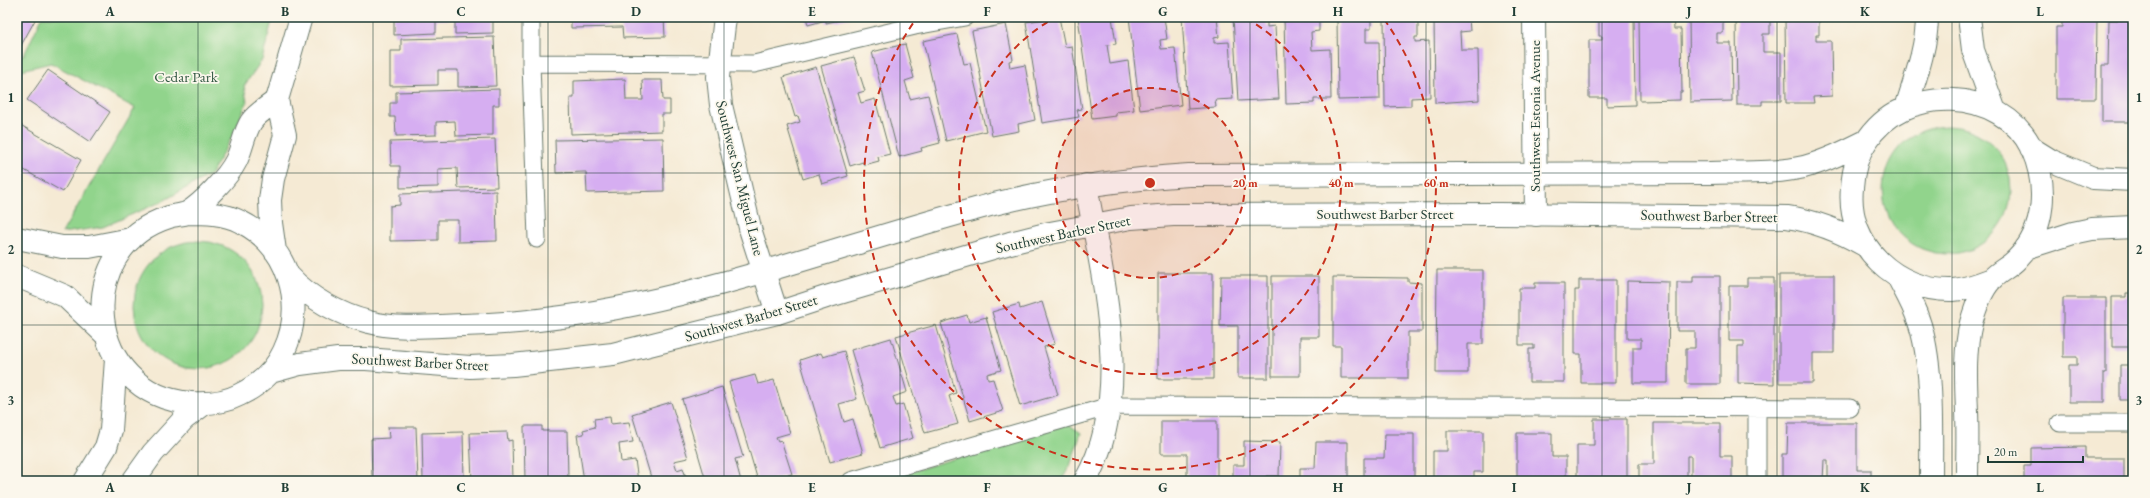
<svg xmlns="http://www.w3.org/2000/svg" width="2150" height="498" font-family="'EB Garamond',serif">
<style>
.green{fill:#91d48c;stroke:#588860}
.building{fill:#d6aef1}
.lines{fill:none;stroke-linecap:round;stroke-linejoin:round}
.lane-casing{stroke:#6a7a6c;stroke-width:19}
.street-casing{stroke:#6a7a6c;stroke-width:24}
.secondary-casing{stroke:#6a7a6c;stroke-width:24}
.lane{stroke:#fff;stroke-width:17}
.street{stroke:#fff;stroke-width:22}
.secondary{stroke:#fff;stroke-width:22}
.grid{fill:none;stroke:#1f3d34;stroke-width:1;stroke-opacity:0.55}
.ring{fill:none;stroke:#c8321e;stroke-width:2;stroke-dasharray:7 5}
.labels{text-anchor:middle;stroke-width:3.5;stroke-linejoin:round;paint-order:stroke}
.park-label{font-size:15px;fill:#365b46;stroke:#fbf7ec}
.street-label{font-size:15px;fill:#1f3d34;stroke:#fbf7ec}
.centre{fill:#c8321e;stroke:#fbf7ec;stroke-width:2}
.ring-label{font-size:12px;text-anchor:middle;font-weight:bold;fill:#c8321e;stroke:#fbf7ec;stroke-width:3.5;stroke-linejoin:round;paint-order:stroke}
.neatline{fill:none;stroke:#1f3d34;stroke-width:1.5}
.grid-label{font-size:13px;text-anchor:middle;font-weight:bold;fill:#1f3d34}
</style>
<rect width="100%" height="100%" fill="#fbf7ec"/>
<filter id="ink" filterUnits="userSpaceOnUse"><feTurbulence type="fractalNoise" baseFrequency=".025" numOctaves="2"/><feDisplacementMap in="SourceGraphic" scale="8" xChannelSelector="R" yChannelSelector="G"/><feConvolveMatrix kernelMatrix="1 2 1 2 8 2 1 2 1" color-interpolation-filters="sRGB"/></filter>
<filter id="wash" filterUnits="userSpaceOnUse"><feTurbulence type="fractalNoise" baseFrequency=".012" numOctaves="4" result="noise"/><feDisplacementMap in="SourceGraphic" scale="16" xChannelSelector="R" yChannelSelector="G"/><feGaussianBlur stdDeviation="0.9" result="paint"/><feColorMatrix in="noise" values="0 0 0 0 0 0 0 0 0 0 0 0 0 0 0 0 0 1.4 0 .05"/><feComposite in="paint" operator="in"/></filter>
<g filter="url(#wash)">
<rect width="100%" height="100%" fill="#f5ead4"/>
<path class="green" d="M42,17H273L262,60L244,86L247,102L233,135L211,174L163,201L103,227L62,233L135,108L51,63L17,71V58L24,55Z
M1883 190a64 64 0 1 1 128 0a64 64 0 1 1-128 0Z
M134 305a64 64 0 1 1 128 0a64 64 0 1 1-128 0Z
M1068,424L1081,433L1070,466L1061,481H880Z"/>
<g id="blocks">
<path class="building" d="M17,17H29L35,20L18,51Z
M394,17H493V33L455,34V19L436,20V33L394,35Z
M571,17H664L665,37L623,38L622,27L571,28Z
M806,17H850V18L826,23V20L808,25Z
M1059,17L1065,47L1072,46L1082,109L1077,110L1079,117L1042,123L1026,22Z
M1078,17H1112L1116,44L1107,45L1110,64L1128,61L1134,110L1116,112V116L1092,119Z
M1129,17H1164L1167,39L1160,40L1161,49L1175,48L1181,105L1140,110Z
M1182,17H1217L1219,37L1214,38V43L1229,42L1233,99L1215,100L1216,107L1188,109Z
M1233,17H1267V27L1275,26L1279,99L1238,101Z
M1284,17H1319V31L1311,32L1312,50L1330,49L1331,99H1314V103L1286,104Z
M1337,17H1371V29H1366V42H1379L1380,99L1338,100Z
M1384,17H1418V37H1415V42L1429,41L1430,97L1411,98V106L1385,107Z
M1434,17H1469L1470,31L1460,32L1461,50H1478L1479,100L1435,103Z
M1599,17H1634L1635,105L1607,106V98H1589V40H1602V36H1599Z
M1639,17H1673L1674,29H1681L1682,92H1680V100L1640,101Z
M1689,17H1723V33H1717V43H1731L1732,101L1690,102Z
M1736,17H1770V34H1763V52H1781V101H1762V105H1737Z
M1785,17H1819V35H1816V41H1831L1832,96L1813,97L1814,103H1786Z
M2062,17H2097L2096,99H2056V27H2062Z
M2109,20H2133V122H2102V65H2108Z
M1006,24L1013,60L1009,61L1010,68L1025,65L1035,120L1018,124L1019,131L992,136L972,31Z
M957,34L964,64L970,63L986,131L946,141L923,41Z
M494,37L496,86L458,87V70H438V85L390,86V51H401V39Z
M905,44L914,78L905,81L910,99L928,95L940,143L921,148L922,151L899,157L872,52Z
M854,57L865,91L858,93L861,103L875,99L890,154L878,157L879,161L864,165L863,162L850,166L821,66Z
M816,67L848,176L822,184L819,174L803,179L787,126L800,122L798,116L795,117L783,77Z
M48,70L110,112L90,142L27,100Z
M625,79L626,100H643L642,80H662L663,100H670V114H662V131L571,134L570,98H574V81Z
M499,89V105H493V135L456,136L455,121L436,122V135L396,136L395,117H390V103H396V92Z
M17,123L81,160L63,192L17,166Z
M663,138L664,191L587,193L586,172L556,173L555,140Z
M495,139L497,187L458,188L457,168L438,169V187L400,188V166H391L390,142Z
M496,191L497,241L458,242V220H438V240L390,241V206L400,205V194Z
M1437,270H1483V344H1468V373H1436Z
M1158,273H1213V379H1158Z
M1779,275H1834V353H1813V383H1779Z
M1221,276H1268V378H1238V326H1220Z
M1272,276H1319V337H1300V376H1272Z
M1693,276H1720V384H1686V348H1695V331H1677V282H1693Z
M1333,277L1408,278V282L1422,283V332H1408V378H1341V346H1333Z
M1747,278H1774V384L1738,383V346H1744V341H1729V286H1747Z
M1579,280H1616V383H1581V354H1575V290H1579Z
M1627,281L1669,282L1668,383H1633V347H1641V339H1627Z
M1535,283H1564V382H1529V349H1534V345H1519V288H1535Z
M2126,293H2133V400H2120V365H2130V347H2112V297H2126Z
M2063,298H2106V373H2104V402H2069V365H2077V357H2063Z
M1042,302L1055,344L1044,347L1058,395L1020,406L992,312L1019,304L1020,309Z
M967,315L969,322L986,317L1001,370L987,374L988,380L993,379L1003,411L970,421L941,323Z
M936,325L956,393L949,396L958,424L925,433L896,336Z
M891,338L907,392L893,397L896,406L903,404L913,438L880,448L851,350Z
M844,351L857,399L839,404L844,422L853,419L863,453L830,462L800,360L821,353L823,357Z
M755,375L758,384L774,380L790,433L776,437L778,441L781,440L792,474L766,481H758L729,382Z
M722,387L743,457L735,459L741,481H706L682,399Z
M671,402L688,458L674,461L677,470L683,468L687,481H652L632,414Z
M610,417L611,424L629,422L633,442L619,444L621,462L635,460L638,481H584L577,435L584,434L583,430L595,427L594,419Z
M1594,419H1627V481H1577V445H1594Z
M1161,421H1217V481H1187V454H1161Z
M1654,423H1720V456H1732V481H1691V456H1687V481H1639V464H1654Z
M1788,423H1857V470H1871V481H1828V460H1824L1823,481H1782V454H1787Z
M524,426H542V431H567L568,478L550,479V481H525Z
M388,427H416L418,481H372L371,439L389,438Z
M1447,431H1483V472H1474V481H1433V451H1447Z
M463,432L464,481H423L422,433Z
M507,432L508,441L512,440L513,481H472L470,433Z
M1517,433H1552V457H1566V481H1517Z
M1385,434H1414V481H1364V458H1384Z
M1244,441L1280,442L1279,476H1266V481H1233V465H1244Z
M1316,442H1348V481H1300V468H1315Z
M2085,447V458H2124V481H2024V466H2031V448Z"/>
</g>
</g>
<g filter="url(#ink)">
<use href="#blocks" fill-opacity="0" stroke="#6a7a6c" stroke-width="1"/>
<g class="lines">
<defs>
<path id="lane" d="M531,17V63L754,64L915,26L965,17
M531,63L537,239
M2060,423H2133
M851,481L1110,406L1850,408
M1757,481V407"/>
<path id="street" d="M725,17L718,77L721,105L751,232L777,313
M1534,17L1536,215
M1085,481C1135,396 1102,277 1086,185"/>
<path id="secondary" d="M1969,17L1973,50L1995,111
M1906,108C1915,79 1927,47 1927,17
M2031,148L2052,161L2093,178L2133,180
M186,213C205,213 224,213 241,222C289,246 306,304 284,351C275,371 258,386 239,395C224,403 208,404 191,403C85,395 70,248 169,217C174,215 182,215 187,213C203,203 228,177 236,161C242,149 244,133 251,122C256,114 269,106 277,100
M17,238L62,247H89L131,239
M2026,248L2073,233L2092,229L2133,227
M275,251L271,223L270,200L273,179L285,135L277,100L301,17
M17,276L65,296L106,335
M289,276C309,298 340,315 369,322C398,330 433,326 463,325C640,322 800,257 968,211C1041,190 1114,180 1189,175L1709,173C1740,172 1773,174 1804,167C1826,161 1846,151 1866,141
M1898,277C1905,291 1913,304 1918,319C1934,362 1931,434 1931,481
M271,372L300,364L338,359H366L470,367L513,365L613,354L777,313L826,297L1010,243L1050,233L1131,218L1173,215L1497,214L1787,217C1815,221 1842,232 1866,246
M85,481L106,447L111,430L116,359
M133,481L153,453L184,419L204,404
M1967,481C1967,458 1968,435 1967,412C1966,382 1964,352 1971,323C1975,309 1982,289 1992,279C1999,271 2010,267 2017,259C2046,230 2048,185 2032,149C2002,86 1902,83 1866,142C1857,155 1853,172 1852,188C1846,246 1897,292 1953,290C1967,289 1979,284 1992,279"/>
</defs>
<use href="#lane" class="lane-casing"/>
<use href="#street" class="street-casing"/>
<use href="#secondary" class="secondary-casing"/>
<use href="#lane" class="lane"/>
<use href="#street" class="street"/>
<use href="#secondary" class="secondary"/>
</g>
</g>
<path class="grid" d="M198,17V481M373,17V481M548,17V481M724,17V481M900,17V481M1075,17V481M1250,17V481M1426,17V481M1602,17V481M1777,17V481M1952,17V481M17,173H2133M17,325H2133"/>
<circle cx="1150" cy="183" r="95" fill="#c8321e" fill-opacity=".12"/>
<g class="ring">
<circle cx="1150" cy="183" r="95"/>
<path d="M1246 18A191 191 0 1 1 1054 18"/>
<path d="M1384 19A286 286 0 1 1 916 19"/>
</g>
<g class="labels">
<g class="park-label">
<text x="186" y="82">Cedar Park</text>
</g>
<g class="street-label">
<text transform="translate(1535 116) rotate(-90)" y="5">Southwest Estonia Avenue</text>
<text transform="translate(740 178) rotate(76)" y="5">Southwest San Miguel Lane</text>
<text x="1385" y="219">Southwest Barber Street</text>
<text transform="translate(1709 216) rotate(1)" y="5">Southwest Barber Street</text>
<text transform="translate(1063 234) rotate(-12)" y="5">Southwest Barber Street</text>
<text transform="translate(751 318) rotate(-16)" y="5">Southwest Barber Street</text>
<text transform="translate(420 362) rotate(3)" y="5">Southwest Barber Street</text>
</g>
</g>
<circle cx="1150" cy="183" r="6" class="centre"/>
<g class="ring-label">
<text x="1245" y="187">20 m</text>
<text x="1341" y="187">40 m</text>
<text x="1436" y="187">60 m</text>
</g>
<rect width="2150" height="498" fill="none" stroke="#fbf7ec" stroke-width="44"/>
<path d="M1988 456v6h95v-6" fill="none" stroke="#1f3d34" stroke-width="2"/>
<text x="1994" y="456" font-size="12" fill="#1f3d34" stroke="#fbf7ec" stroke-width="3" paint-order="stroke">20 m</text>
<rect x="22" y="22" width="2106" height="454" class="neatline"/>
<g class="grid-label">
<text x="110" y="16">A</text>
<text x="285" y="16">B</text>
<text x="461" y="16">C</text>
<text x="636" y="16">D</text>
<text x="812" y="16">E</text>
<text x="987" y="16">F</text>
<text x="1163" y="16">G</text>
<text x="1338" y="16">H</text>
<text x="1514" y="16">I</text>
<text x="1689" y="16">J</text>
<text x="1865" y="16">K</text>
<text x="2040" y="16">L</text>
<text x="11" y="102">1</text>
<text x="2139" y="102">1</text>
<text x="11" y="254">2</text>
<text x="2139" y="254">2</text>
<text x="11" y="405">3</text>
<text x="2139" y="405">3</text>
<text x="110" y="492">A</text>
<text x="285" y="492">B</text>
<text x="461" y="492">C</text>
<text x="636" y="492">D</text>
<text x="812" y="492">E</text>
<text x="987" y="492">F</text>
<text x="1163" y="492">G</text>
<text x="1338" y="492">H</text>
<text x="1514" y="492">I</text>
<text x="1689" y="492">J</text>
<text x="1865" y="492">K</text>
<text x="2040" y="492">L</text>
</g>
</svg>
